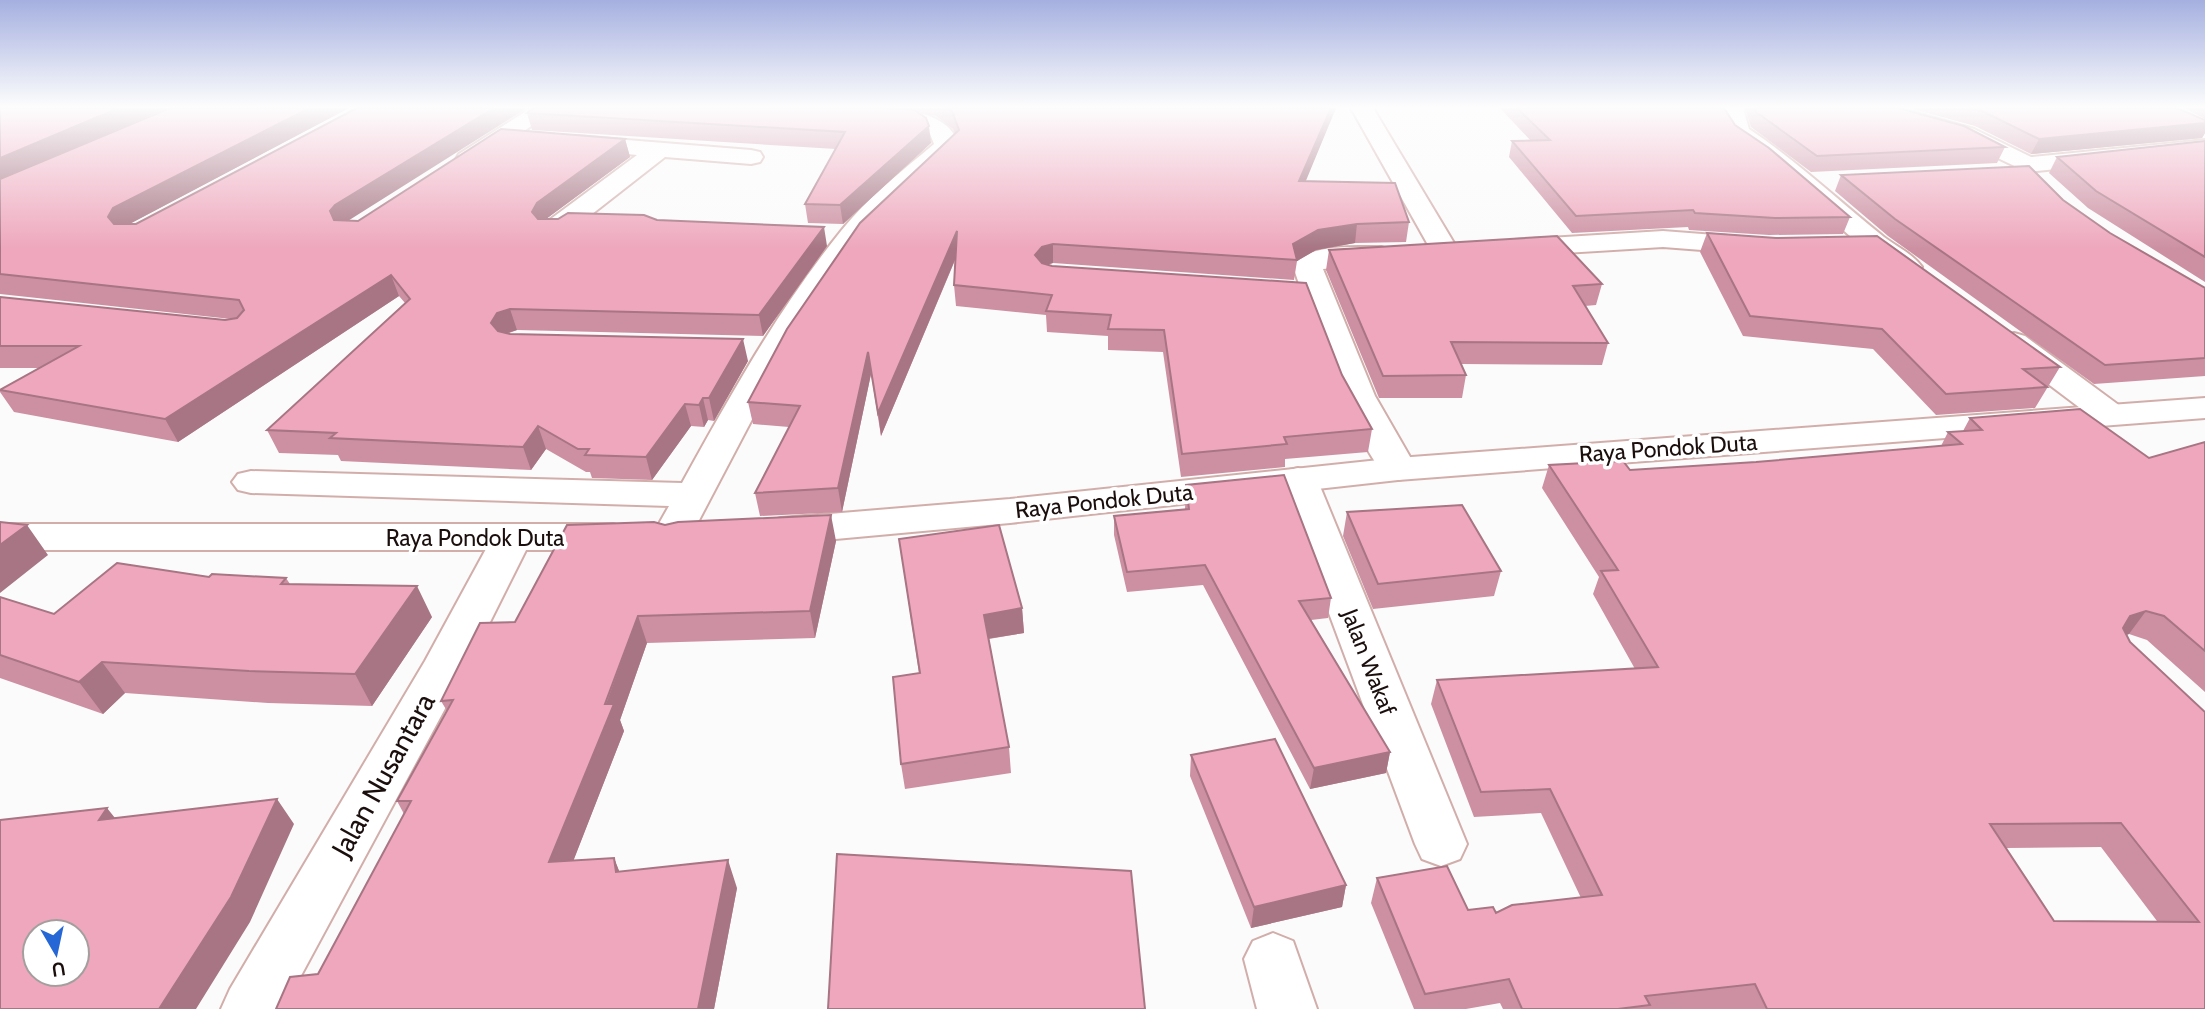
<svg xmlns="http://www.w3.org/2000/svg" width="2205" height="1009" font-family="Cabin,sans-serif">
<style>
.lines{fill:none;stroke-linecap:round;stroke-linejoin:round}
.minor-casing{stroke:#d2aeab;stroke-width:4}
.major-casing{stroke:#d2aeab;stroke-width:4}
.minor{fill:#fff;fill-rule:evenodd}
.major{fill:#fff;fill-rule:evenodd}
.wall{fill:#cd90a3;fill-rule:evenodd}
.shaded-wall{fill:#a77584}
.building{fill:#eea7bd;stroke:#a77584;stroke-width:2;fill-rule:evenodd}
.labels{text-anchor:middle;stroke-width:7;stroke-linejoin:round;paint-order:stroke}
.street-label{font-size:23px;fill:#1b0f0e;stroke:#fff}
.near-street-label{font-size:28px;fill:#1b0f0e;stroke:#fff}
</style>
<rect width="100%" height="100%" fill="#fbfbfb"/>
<g class="lines">
<defs>
<path id="minor" d="M531,108H557L477,164H459L456,159L459,154Z
M796,108C834,108 951,95 958,146L861,241L789,349L686,545L672,549L658,545L652,536L669,506L251,493L238,490L232,482L238,474L251,471L682,483C730,396 778,309 841,231C867,198 902,171 934,144L930,134L917,125L807,115Z
M1351,108H1373L1460,253L1456,259L1446,261L1436,259Z
M1721,108H1743L1749,129C1797,161 1839,201 1884,237C1897,247 1913,254 1922,267L1918,273L1908,276L1898,273L1866,250L1765,162L1732,139L1722,123Z
M1863,108H1899L1974,129L2031,157L2205,140V154L2027,172L1958,139L1866,113Z
M577,136L751,150L760,152L763,157L760,162L751,164L665,157L564,236H544L540,230L544,224L637,155L569,148L565,143L569,138Z
M1663,231L1754,238L1764,240L1768,246L1764,252L1754,254L1663,247L1514,256L1504,254L1500,248L1504,242L1514,240Z
M1381,247L1391,250L1395,256L1391,262L1323,269L1375,396L1417,469L1411,477L1398,480L1385,477C1341,414 1317,338 1293,266C1309,242 1355,248 1381,247Z
M2014,333L2025,336L2120,406L2125,413L2120,420L2108,423L2096,420L2003,350L1998,343L2003,336Z
M1298,468L1311,471L1317,479L1467,844L1460,859L1441,866L1422,859L1415,844L1279,479L1285,471Z
M512,525L526,529L532,538L468,666L283,1009H221L230,989L425,661L492,538L498,529Z
M1273,933L1293,941L1317,1009H1257L1244,959L1253,941Z"/>
<path id="major" d="M2205,398V418L1398,480L1010,523L781,544L767,540L761,531L767,522L781,518L1010,499L1398,458Z
M0,524H613L627,528L633,537L627,546L613,550H0Z"/>
</defs>
<use href="#minor" class="minor-casing"/>
<use href="#major" class="major-casing"/>
<use href="#minor" class="minor"/>
<use href="#major" class="major"/>
</g>
<path class="wall" d="M0,108H167L105,135L349,108L129,224L358,221L625,139L630,157L546,219L657,220L827,246L763,336L517,330L507,334L748,361L714,421L708,420L704,427L691,426L652,480L592,478L590,472H586L546,449L531,470L341,461L338,455L279,453L267,430L405,303L399,296L178,442L14,412L0,392V390L40,368H0V297L225,320L231,319L0,294Z
M901,108H1336L1305,181L1409,222L1406,242L1355,243L1316,250L1297,261L1294,280L1053,263L1047,265L1342,375L1372,429L1368,452L1285,459V467L1181,477L1163,352L1108,350V336L1047,332L1046,315L956,306L954,285L956,258L881,436L871,374L842,512L760,516L755,493L789,427L753,424L748,402L955,134L953,129L936,116L916,112L931,143L843,224L808,223L805,204L836,149L532,130L527,113L909,110Z
M1500,108H1724L1735,125L1850,217L1843,234L1769,235L1689,230L1688,227L1572,233L1509,157L1512,141H1531Z
M1745,108H1898L2005,147L1997,163L1811,172L1751,127Z
M1909,108H2177L2205,120V133L2202,138L2031,154L1975,126Z
M2184,108H2205V119Z
M2205,141V282L2088,208L2049,173L2057,157Z
M1841,175L2063,200L2110,233L2205,288V376L2094,384L1888,236L1835,191Z
M1707,233L2060,367L2035,408L1936,415L1873,349L1743,336L1700,252Z
M1329,250L1602,284L1596,305L1585,306L1608,343L1602,365L1461,364L1466,375L1462,398H1379L1326,270Z
M1970,418L2149,458L2205,442V692L2147,640L2129,634L2126,635L2130,642L2205,712V1009H1503L1500,1003L1466,1009H1414L1371,903L1377,878L1468,910L1496,913L1581,898L1541,813L1474,817L1431,704L1437,680L1635,669L1593,594L1599,577L1542,488L1549,465L1630,470L1756,462L1941,446L1948,432L1963,431ZM2101,847L2157,921H2054L2006,848Z
M1186,485L1331,598L1328,618L1311,620L1390,752L1386,773L1310,789L1203,585L1127,592L1114,535V516L1185,509Z
M1347,512L1501,571L1494,596L1373,609L1343,536Z
M665,525L836,541L815,638L647,643L620,720L624,731L573,861L614,858L619,871L737,888L714,1009H276L318,974L404,814L397,801L447,711L441,701L515,622Z
M899,539L1022,608L1024,633L989,639L1009,747L1011,773L905,789L901,764L919,673Z
M209,577L286,578L290,584L432,617L372,706L268,703L125,693L103,714L0,678V597L54,614Z
M1191,755L1346,885L1342,907L1251,928L1190,776Z"/>
<path class="shaded-wall" d="M119,108H167L0,181V158Z
M310,108H349L124,227L119,236L108,217L113,208Z
M494,108H527L343,224L338,231L330,211L335,205Z
M1331,108H1336L1298,200L1299,181Z
M2205,123V133L2202,138L2031,154L2039,139Z
M929,126L931,143L843,224L840,205Z
M625,139L630,157L542,222L538,231L532,212L537,203Z
M1357,224L1355,243L1316,250L1297,261L1293,244L1318,230Z
M824,227L827,246L763,336L759,315Z
M957,231L959,250L881,436L878,413Z
M1053,244V263L1042,266L1035,255L1042,247Z
M391,275L399,296L178,442L165,419Z
M510,309L517,330L504,334L499,345L491,323L497,313Z
M743,339L748,361L714,421L709,398Z
M868,352L871,374L842,512L838,488Z
M703,398L708,420L704,427L699,405Z
M685,404L691,426L652,480L646,457Z
M538,426L546,449L531,470L523,447Z
M831,515L836,541L815,638L810,611Z
M27,525L48,555L0,593V545Z
M417,586L432,617L372,706L355,674Z
M1022,608L1024,633L986,639L984,615Z
M2146,611L2129,634L2113,640L2130,616Z
M638,616L647,643L620,720L624,731L562,890L549,862Z
M102,662L125,693L103,714L79,682Z
M1390,752L1386,773L1310,789L1314,768Z
M277,799L294,824L250,922L196,1009H159Z
M107,808L127,833L99,820Z
M614,858L625,886L616,872Z
M728,860L737,888L714,1009H698Z
M1346,885L1342,907L1251,928L1254,907Z"/>
<path class="building" d="M0,108H119L0,158Z
M170,108H310L113,208L108,217L114,224H136L357,108H494L335,205L330,211L334,220L358,221L501,129L625,139L537,203L532,212L538,219H558L568,213L644,215L657,220L824,227L759,315L510,309L497,313L491,323L498,331L510,334L743,339L709,398H703L699,405L685,404L646,457L585,455L589,449H578L538,426L523,447L330,438L336,433L267,430L410,299L391,275L165,419L0,390L79,346H0V297L225,320L237,318L244,310L239,300L0,274V179Z
M533,108H887L914,110L926,118L929,126L840,205L805,204L845,132L527,113Z
M947,108H1331L1299,181L1395,183L1409,222L1357,224L1318,230L1293,244L1297,260L1053,244L1042,247L1035,255L1042,263L1052,266L1306,283L1342,375L1372,429L1284,437L1287,444L1182,454L1164,330L1108,329L1111,315L1046,311L1052,295L954,285L957,231L878,413L868,352L838,488L755,493L800,406L748,402L787,329L860,223L959,130L952,111Z
M1517,108H1724L1735,125L1769,148L1850,217L1775,218L1695,213L1693,210L1576,216L1512,141L1550,140Z
M1755,108H1898L1964,126L2005,147L1817,156L1756,112Z
M1969,108H2177L2205,120V123L2039,139L1982,111Z
M2205,141V257L2096,191L2057,157Z
M2029,166L2063,200L2110,233L2205,288V358L2105,365L1895,219L1841,175Z
M1707,233L1776,238L1877,236L2060,367L2023,369L2047,387L1946,394L1882,329L1750,316Z
M1557,236L1602,284L1573,286L1608,343L1451,342L1466,375L1383,376L1329,250Z
M2080,409L2149,458L2205,442V651L2164,616L2146,611L2130,616L2123,628L2130,642L2205,712V1009H1767L1755,984L1645,996L1650,1005L1618,1009H1522L1509,979L1425,994L1377,878L1447,866L1468,910L1493,907L1496,913L1512,905L1602,895L1550,789L1481,792L1437,680L1658,667L1601,571L1618,570L1549,465L1623,461L1630,470L1756,462L1962,444L1948,432L1982,430L1970,418ZM2121,823L2199,922L2054,921L1990,824Z
M1284,475L1331,598L1299,601L1390,752L1314,768L1205,565L1127,572L1114,516L1189,509L1186,485Z
M1462,505L1501,571L1378,584L1347,512Z
M831,515L810,611L638,616L605,704H614L549,862L614,858L616,872L728,860L698,1009H276L290,977L318,974L411,801H397L453,700L441,701L480,623L515,622L567,525L654,522L665,525L678,522Z
M0,522L27,525L0,545Z
M999,525L1022,608L984,615L1009,747L901,764L893,677L920,673L899,539Z
M117,563L209,577L212,574L286,578L281,584L417,586L355,674L249,671L102,662L79,682L0,655V597L54,614Z
M1275,739L1346,885L1254,907L1191,755Z
M277,799L231,897L159,1009H0V820L107,808L99,820ZM35,932H77V974H35Z
M837,854L1131,871L1145,1009H828Z"/>
<linearGradient id="sky" x2="0" y2="1"><stop stop-color="#a5b0e0"/><stop offset="0.43" stop-color="#fdfdfd"/><stop offset="1" stop-color="#fdfdfd" stop-opacity="0"/></linearGradient>
<rect width="2205" height="249" fill="url(#sky)"/>
<g class="labels">
<g class="street-label">
<text transform="translate(1668 448) rotate(-4)" y="8">Raya Pondok Duta</text>
<text transform="translate(1104 501) rotate(-6)" y="8">Raya Pondok Duta</text>
<text x="475" y="546">Raya Pondok Duta</text>
<text transform="translate(1369 662) rotate(69)" y="8">Jalan Wakaf</text>
</g>
<g class="near-street-label">
<text transform="translate(383 775) rotate(-61)" y="10">Jalan Nusantara</text>
</g>
</g>
<g transform="translate(56 953) rotate(171)"><circle r="33" fill="#ffffff" stroke="#a49f9f" stroke-width="2"/>
<path d="M0-5L12 26L0 18L-12 26Z" fill="#2567d4"/>
<text y="-10" font-size="19" font-weight="bold" text-anchor="middle" fill="#1b0f0e">U</text>
</g>
</svg>
